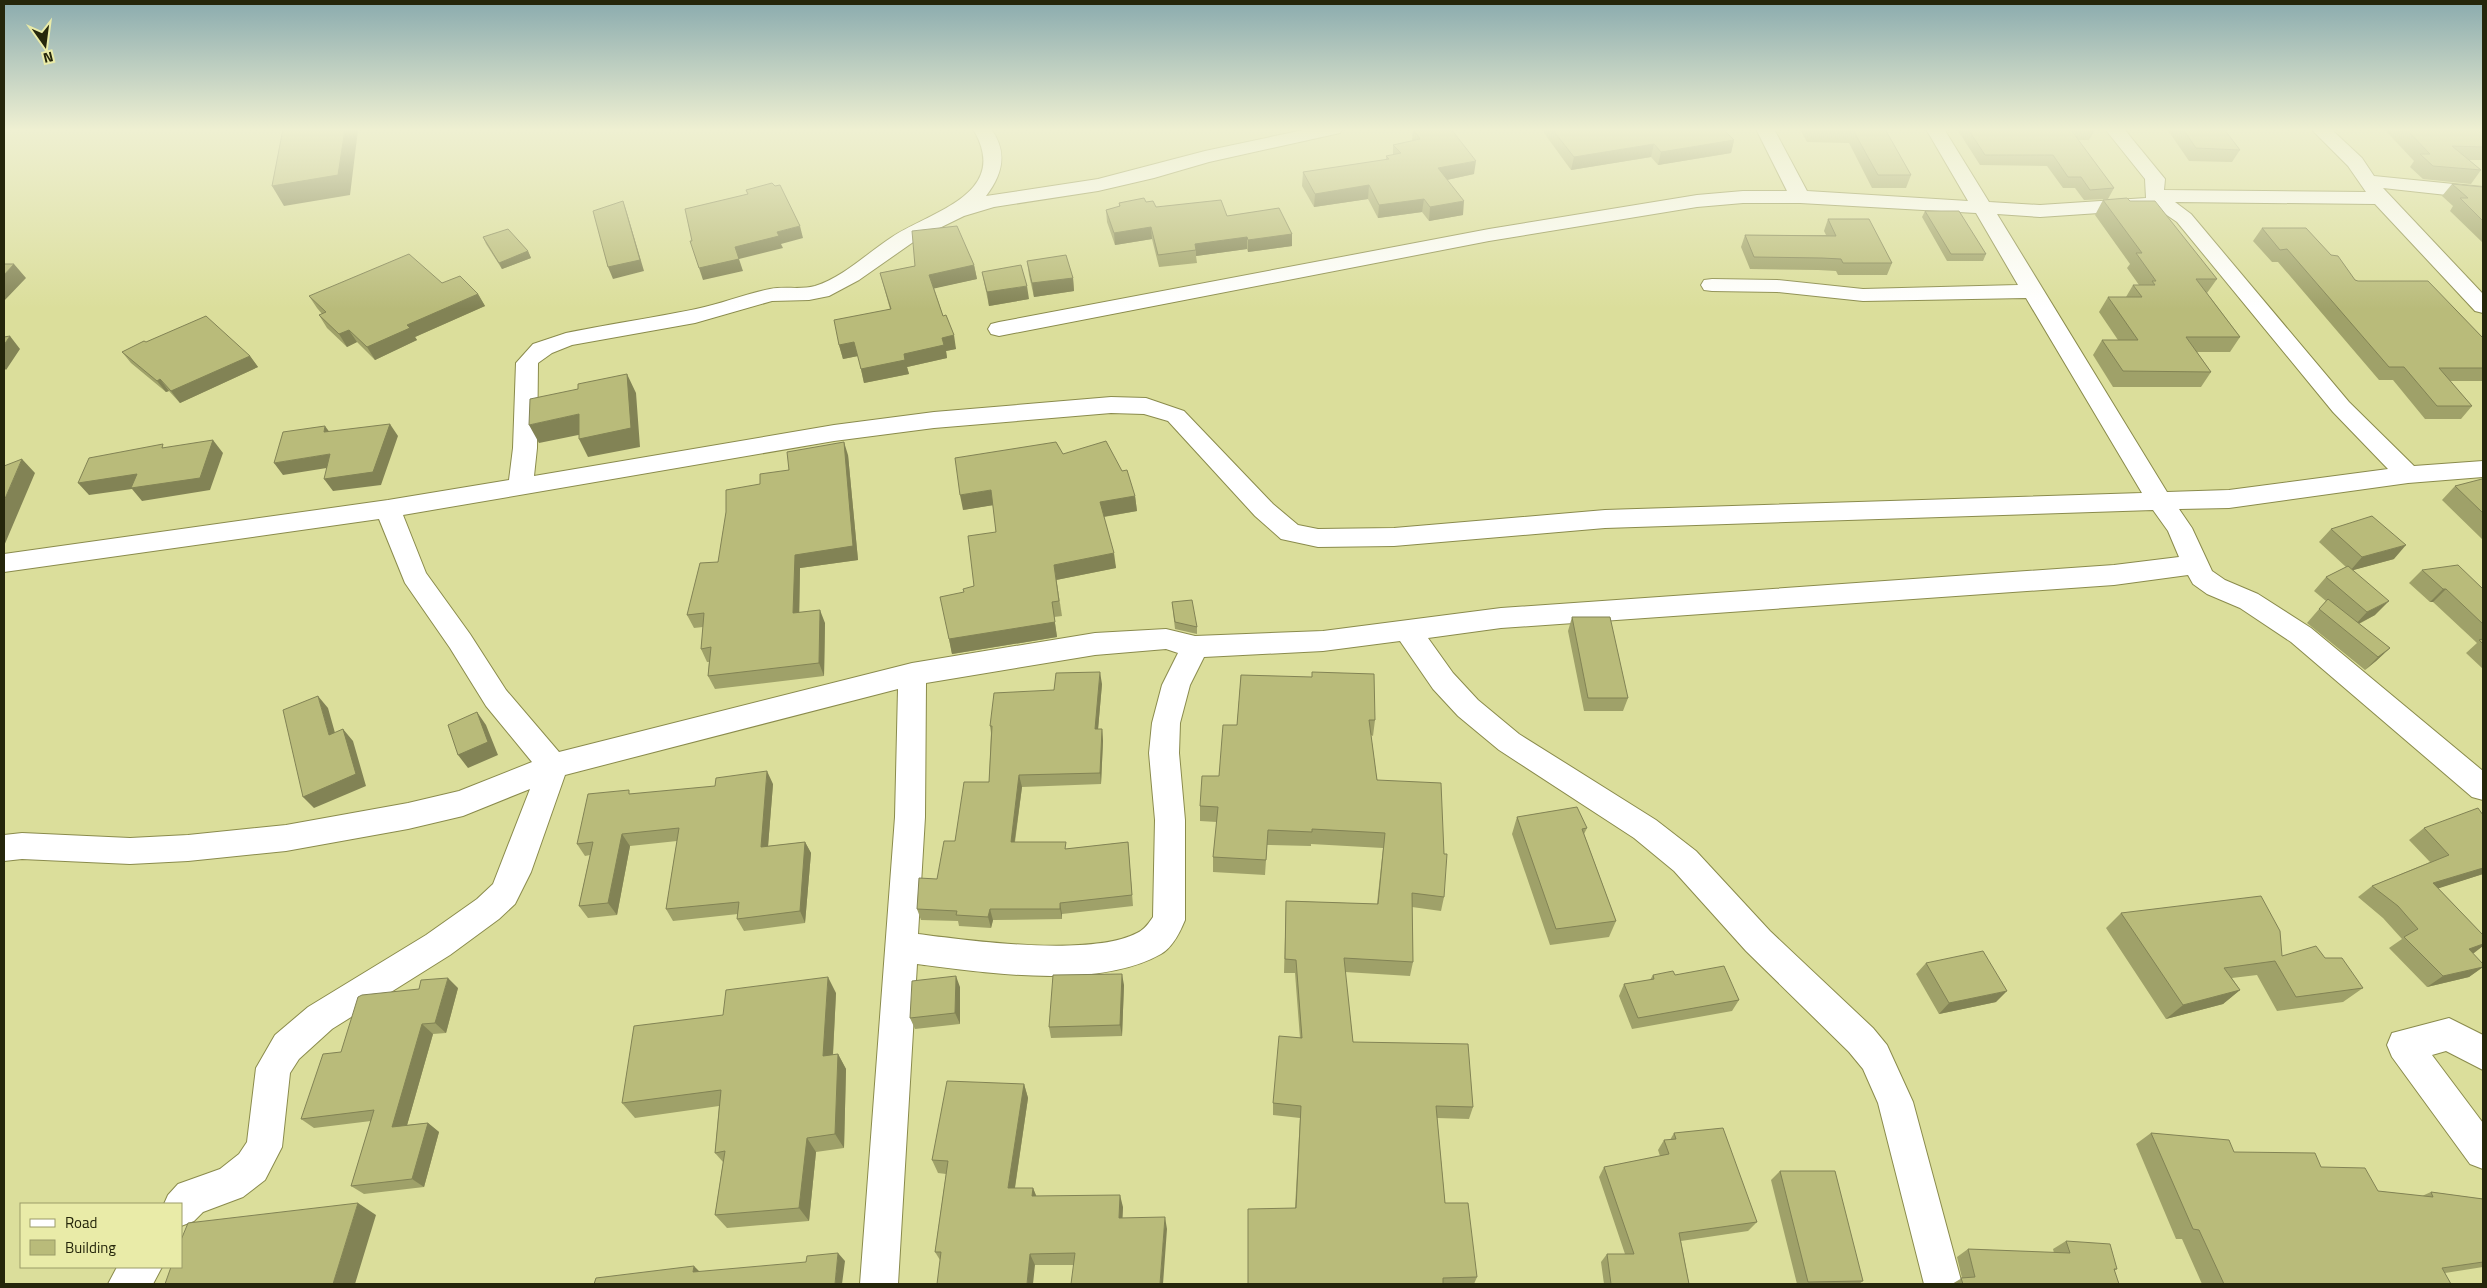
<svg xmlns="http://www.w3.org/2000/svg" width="2487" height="1288" font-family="'Titillium Web',sans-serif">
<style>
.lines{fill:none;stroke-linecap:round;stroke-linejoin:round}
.minor-casing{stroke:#8a8b4c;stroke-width:2}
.minor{fill:#fff;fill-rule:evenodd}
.wall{fill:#9fa169}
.shaded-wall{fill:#828355}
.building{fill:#b9bb7a;stroke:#828355}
</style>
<rect width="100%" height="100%" fill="#dbde9b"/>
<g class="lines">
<defs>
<path id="minor" d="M973,129H991C1008,152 1003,174 986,196L1098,179L1205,151L1308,129H1342L1340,133L1209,162L1154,178L1098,191L994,207L964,216L919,238L859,280L829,296L809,300L772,301L695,323L572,345L552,353L538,363L537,448L534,476L834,425L934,412L1111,397L1146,398L1184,411L1273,504L1298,525L1318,529L1394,528L1605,510L2142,493L2026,298L1863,301L1777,292L1712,291L1704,290L1701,285L1704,280L1712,279L1777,280L1863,289L2018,285L1976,213L1800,203H1743L1697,207L1489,241L999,336L991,334L988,329L991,324L999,322L1489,229L1697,195L1743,191H1787L1756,129H1774L1807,191L1968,201L1926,129H1944L1989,202L2040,205L2146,198L2145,179L2105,129H2124L2165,179L2164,190L2366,192L2348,166L2311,129H2331L2362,158L2374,176L2483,187V199L2383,188L2483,294V313L2475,311L2375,204L2175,202L2191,214L2349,402L2414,466L2483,461V477L2408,483L2229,508L2179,509L2192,528L2212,571L2225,580L2258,594L2311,628L2483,771V800L2472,797L2291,642L2240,608L2207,594L2193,584L2188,575L2114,585L1501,628L1428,638L1453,673L1478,700L1519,734L1656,820L1696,851L1770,931L1873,1028L1887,1045L1913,1102L1962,1284H1924L1878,1103L1863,1069L1849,1052L1746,951L1674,871L1634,838L1499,750L1458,716L1433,689L1400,641L1323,651L1204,657L1190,685L1180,723L1179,753L1185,820V920C1180,932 1173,947 1161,954C1098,990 986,973 917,964L898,1284H860L895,817L898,689L565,775L531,872L515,904L499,919L450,955L332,1029L299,1059L290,1073L282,1147L265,1180L243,1197L203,1212L194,1221L181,1226V1204H164L168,1195L178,1184L220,1169L239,1154L247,1142L256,1068L275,1035L308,1007L426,935L477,899L493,884L530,789L463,816L408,829L286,851L188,861L130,864L22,859L4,861V835L22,833L130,838L188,835L286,825L408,803L459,791L532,762L486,706L450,648L405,583L379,519L4,572V554L388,500L509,480L513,448L516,363L533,344L566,333C609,324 653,318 696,309C721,304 745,294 770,289C784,286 801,290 815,286C844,277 867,253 892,237C932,211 1012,194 973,129ZM2158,209L2177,222L2333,412L2388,469L2229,490L2167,492L1997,214L2040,217ZM1111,413L1144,414L1168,421L1255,516L1281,539L1318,547L1394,546L1605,528L2153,510L2168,531L2179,557L2114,565L1501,608L1323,631L1195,636L1166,629L1095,633L912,663L559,752L506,690L470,634L426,573L403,515L834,441L934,428ZM1166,649L1178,653L1162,685L1152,723L1149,753L1155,820L1153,917C1149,923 1144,930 1137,933C1091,957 971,941 918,934L925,817L926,683L1095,655Z
M2449,1018L2483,1035V1070L2446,1051L2432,1055L2483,1123V1169L2470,1164L2392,1057L2387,1045L2392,1033Z
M117,1267H162L153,1284H108Z"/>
</defs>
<use href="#minor" class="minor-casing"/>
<use href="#minor" class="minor"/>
</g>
<path class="wall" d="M1413,129L1474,174L1447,180L1463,215L1429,221L1422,212L1378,218L1368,199L1314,207L1302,186L1303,172L1386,160V156L1393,155V145L1412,141Z
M1544,129H1723L1734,140L1731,153L1658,165L1651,157L1571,170L1544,133Z
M1800,129H1885L1911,175L1906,188H1872L1849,143L1807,142Z
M1957,129H2094L2095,130L2089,140H2078L2114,188L2108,199L2084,200L2075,188H2063L2047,166L1980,165Z
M2167,129H2224L2240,150L2232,162L2189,161Z
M2384,129H2483V160H2469L2481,170L2471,184L2423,179L2410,167L2414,161Z
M2452,184L2483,187V243L2450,211L2453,206L2442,196Z
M2103,200L2130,201L2217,279L2207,293L2240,337L2230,352H2197L2211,372L2201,387H2113L2093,355L2102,340H2118L2099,312L2108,297H2126L2133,285H2139L2127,268L2130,264L2095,215Z
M1146,202L1156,207L1227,216L1292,234V246L1248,252L1247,249L1196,256L1197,263L1159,267L1152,239L1115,245L1107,222L1106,210L1119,207V203Z
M1925,211L1986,254L1983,261H1947L1922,217Z
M1828,219L1892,263L1887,275H1838L1836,271L1818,270L1750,269L1741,247L1745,235H1826L1824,231Z
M2262,228L2331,255L2355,280L2483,338V381H2450L2472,406L2461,419H2425L2393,380H2379L2278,262H2272L2253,241Z
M483,237L528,251L531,258L502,269L486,244Z
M1027,261L1073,278L1074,291L1034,297L1029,275Z
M974,265L977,279L934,288L943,316L956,349L946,351L947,358L907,367L909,374L864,383L858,356L843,359L839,345L890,309L880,273L915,266Z
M982,272L1029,299L989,306Z
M442,283L478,294L485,306L415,337L417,340L375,360L357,342L347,347L327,328L319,315L322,314L317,308L309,296Z
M146,342L250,356L258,367L180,403L169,391L166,392L131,363L122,352Z
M1063,454L1135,496L1137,511L1104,517L1116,568L1056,580L1062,616L1054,617L1057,637L952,654L949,639L964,592L974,586L996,532L993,505L963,510Z
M848,455L858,560L800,568L799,612L825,623L824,676L715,689L708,676L709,662H707L701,649L703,627L694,628L687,615L718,562L789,470Z
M2483,480V540L2442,500L2455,486Z
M2331,529L2394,559L2353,570L2375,615L2359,624L2390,648L2376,661L2365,670L2307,623L2326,601L2314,591L2326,577L2346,567L2319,542Z
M2422,570L2483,589V669L2466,653L2477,643L2433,602H2430L2409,583Z
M1172,602L1197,627V634L1175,629Z
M1572,617L1628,698L1623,711H1584L1568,631Z
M1241,675L1375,720L1373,736L1371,735L1377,780L1444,897L1441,911L1412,907L1413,962L1410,976L1345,972L1353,1042L1473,1107L1469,1119L1437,1118L1445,1203L1477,1277L1474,1284H1248L1295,1208L1300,1118L1273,1115V1103L1300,1038L1295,973H1284L1286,901L1377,904L1383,848L1311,844V846L1267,845L1265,875L1213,872V857L1217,822L1200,821V806L1219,776L1237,725Z
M1102,684L1098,729H1102L1103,741L1101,784L1022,787L1015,842L1067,849L1128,842L1133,906L1062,914V919L993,920L991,928L959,926L958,921L921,920L917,909L937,879L955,841L989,782L991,733L990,726L1054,690Z
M773,784L768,846L805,842L811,853L805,923L744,931L737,919L738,914L673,921L666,909L677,841L630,846L617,915L588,918L579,906L590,855L585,856L577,844L632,794Z
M2483,815V874L2438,888L2483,935V946L2472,953L2483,964V967L2469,977L2427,987L2389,948L2402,939L2383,918L2358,897L2372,886L2430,862L2409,840L2424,828Z
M1517,817L1587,828L1584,834L1616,921L1609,937L1550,945L1512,834Z
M2121,913L2282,956L2325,958L2363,988L2343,1002L2277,1011L2257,975L2232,978L2240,990L2223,1004L2166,1019L2106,928Z
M1926,963L1996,1002L1939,1014L1916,974Z
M1653,975H1675L1739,1000L1732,1011L1632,1029L1619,996L1624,984L1650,980Z
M1124,985L1122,1036L1051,1038L1049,1027Z
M960,987V1024L915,1029L910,1018Z
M458,988L446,1033L433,1034L407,1125L428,1123L439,1132L424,1187L364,1194L351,1186L371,1121L314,1128L301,1119L341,1052Z
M836,993L833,1055L838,1054L846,1069L844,1148L816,1152L809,1221L727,1228L715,1215L723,1162L715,1153L719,1106L635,1118L622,1103L723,1015Z
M1024,1084L1028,1098L1015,1188H1033L1036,1196L1123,1207L1122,1218L1167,1229L1074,1265H1035L940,1260L935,1252L946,1174L938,1173L932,1160Z
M1674,1133L1757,1222L1748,1231L1681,1241L1689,1284H1604L1601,1262L1607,1254H1625L1599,1177L1604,1167L1660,1156L1658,1150L1664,1140H1670Z
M2151,1133L2234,1152L2321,1167L2378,1191L2422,1196L2431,1192L2483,1199V1267L2445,1273L2451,1284H2202L2182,1239H2176L2136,1144Z
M1780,1171L1863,1281L1859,1284H1797L1771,1180Z
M2066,1241L2117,1269L2114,1271L2119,1284H1952L1962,1278L1957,1257L1968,1249L2054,1253L2053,1249Z"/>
<path class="shaded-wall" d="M345,129H358V130L350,195L284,206L272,186Z
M1734,140L1731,153L1658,165L1661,152Z
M1654,144L1651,157L1571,170L1574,157Z
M1476,161L1474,174L1437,182L1438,168Z
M1369,185L1368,199L1314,207L1315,194Z
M1424,199L1422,212L1378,218L1379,205Z
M623,201L627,213L644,271L613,279L608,267Z
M1464,201L1463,215L1429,221L1430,207Z
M800,226L803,238L781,244L783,248L739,259L743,271L703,280L699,268L735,247L777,232Z
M1151,227L1152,239L1115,245L1114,233Z
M1292,234V246L1248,252V240Z
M1247,237V249L1196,256V250L1195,244Z
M528,251L531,258L502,269L499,263Z
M14,264L26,278L4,301V275Z
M974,265L977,279L932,289L929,275Z
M1073,278L1074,291L1034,297L1032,283Z
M1027,286L1029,299L989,306L987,292Z
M478,294L485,306L415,337L417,340L375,360L367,347L407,325Z
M349,330L357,342L347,347L339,334Z
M954,335L956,349L946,351L947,358L907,367L909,374L864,383L861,369L942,338Z
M10,336L20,349L6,370L4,368V345Z
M854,342L858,356L843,359L839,345Z
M250,356L258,367L180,403L171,391Z
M627,374L636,393L640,447L588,457L579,439Z
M160,379L169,391L166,392L157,381Z
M579,414L588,433L539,443L529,425Z
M390,424L398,436L381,485L333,491L324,479Z
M325,426L334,438L324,432Z
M213,440L223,453L210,490L142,501L132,489L89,495L78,483Z
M844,442L848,455L858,560L800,568L799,627L793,613L795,555Z
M330,454L339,466L283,475L274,463Z
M22,459L35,473L4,546V501Z
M991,490L994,505L963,510L960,495Z
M1135,496L1137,511L1102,517L1100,502Z
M2406,545L2394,559L2350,571L2362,557Z
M1114,553L1116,568L1056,580L1062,616L1054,565Z
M2443,589H2446L2433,602H2430Z
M2389,601L2375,615L2354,626L2367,612Z
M1052,602L1057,637L952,654L949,639Z
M820,610L825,623L824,676L819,663Z
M2390,648L2376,661L2365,670L2378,657Z
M1100,672L1102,684L1097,741L1095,729Z
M318,696L328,708L339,747L329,735Z
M477,712L486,725L498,755L468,768L458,755Z
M343,729L353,741L366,786L314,808L303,797Z
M1102,729L1103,741L1101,784L1100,773Z
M767,771L773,784L767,859L761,847Z
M1019,775L1022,787L1013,853L1011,842Z
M622,834L630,846L617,915L608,903Z
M805,842L811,853L805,923L800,911Z
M2483,868V874L2418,895L2433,883Z
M1060,903L1062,914V919L1060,909Z
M990,909L993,920L991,928L988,917Z
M2483,944V946L2474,953L2453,960L2469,949Z
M2483,967L2469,977L2427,987L2443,976Z
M1122,974L1124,985L1122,1036L1120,1025Z
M956,976L960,987V1024L955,1013Z
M828,977L836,993L832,1071L823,1056Z
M448,978L458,988L446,1033L435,1023Z
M2240,990L2223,1004L2166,1019L2183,1005Z
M2007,991L1996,1002L1939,1014L1949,1003Z
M422,1024L433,1034L404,1136L392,1127Z
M838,1054L846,1069L844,1148L835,1134Z
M1024,1084L1028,1098L1013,1200L1008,1188Z
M428,1123L439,1132L424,1187L412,1179Z
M807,1138L816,1152L809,1221L799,1208Z
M1033,1188L1038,1200L1032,1196Z
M1120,1195L1123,1207L1122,1230L1119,1218Z
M358,1203L376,1215L355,1284H333Z
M1165,1217L1167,1229L1163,1284H1160Z
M838,1253L845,1261L842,1284H835Z
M1030,1254L1035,1265L1033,1284H1027Z
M694,1266L702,1274L693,1272Z"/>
<path class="building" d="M283,129H345L338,175L272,186Z
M1413,129H1451L1476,161L1438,168L1464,201L1430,207L1424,199L1379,205L1369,185L1315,194L1303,172L1389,159L1386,156L1401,153L1393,145L1420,139Z
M1552,129H1723L1734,140L1661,152L1654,144L1574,157Z
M1811,129H1885L1911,175H1878L1853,130H1811Z
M1968,129H2094L2095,130H2071L2114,188L2090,190L2081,177H2068L2053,155H1985Z
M2183,129H2224L2240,150L2196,148Z
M2406,129H2483V147L2452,146L2481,170L2433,166L2420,154H2430Z
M772,183L775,186L780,185L800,226L777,232L779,236L735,247L739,259L699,268L690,241H692L685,209L748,194L746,190Z
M2452,184L2483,187V221L2460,198H2468Z
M1144,198L1146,202L1153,201L1156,207L1221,200L1227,216L1279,208L1292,234L1248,240L1247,237L1195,244L1196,250L1158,255L1151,227L1114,233L1106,210L1120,206L1119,203Z
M2127,198L2130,201H2155L2217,279H2196L2240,337H2186L2211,372L2123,371L2102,340H2138L2108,297H2142L2133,285H2155L2152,281H2156L2136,253H2142L2103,200Z
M623,201L640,260L608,267L593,211Z
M1925,211H1959L1986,254H1951Z
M1828,219H1869L1892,263H1843L1841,259L1822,258L1754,257L1745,235L1836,236Z
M957,226L974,265L929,275L943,316L946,315L954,335L942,338L944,345L904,354L905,360L861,369L854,342L839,345L834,320L891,309L880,273L915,266L912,231Z
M2262,228H2306L2331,255L2338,256L2355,280L2358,281H2428L2483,338V368H2439L2472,406H2437L2404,367H2389L2287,249L2280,250Z
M508,229L528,251L499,263L483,237Z
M409,254L442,283L460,276L478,294L407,325L410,328L367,347L349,330L339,334L319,315L326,312L309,296Z
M1066,255L1073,278L1032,283L1027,261Z
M4,264H14L4,275Z
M1021,265L1027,286L987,292L982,272Z
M206,316L250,356L171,391L160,379L157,381L122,352L144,341L146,342Z
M10,336L4,345V337Z
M627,374L631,428L579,439V414L529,425L530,399L578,389V384Z
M390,424L373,472L324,479L330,454L274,463L283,432L325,426L324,432Z
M213,440L200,478L131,488L137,474L78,483L89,458L163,444L162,448Z
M1106,441L1122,471L1127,470L1135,496L1100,502L1114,553L1054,565L1059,601L1052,602L1055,622L949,639L940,597L964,592L963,589L974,586L968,536L996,532L991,490L960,495L955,458L1056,442L1063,454Z
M844,442L853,546L795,555L793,613L820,610L819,663L708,676L711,647L701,649L704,613L687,615L700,563L718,562L726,512V490L760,484V474L789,470L787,452Z
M22,459L4,501V466Z
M2482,479L2483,480V513L2455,486Z
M2372,516L2406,545L2362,557L2331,529Z
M2458,565L2483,589V624L2446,589H2443L2422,570Z
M2348,566L2389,601L2367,612L2326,577Z
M2328,599L2390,648L2378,657L2319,609Z
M1192,600L1197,627L1175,622L1172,602Z
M1572,617H1610L1628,698H1588Z
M2483,639V644L2479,640Z
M1100,672L1095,729H1102L1100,773L1019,775L1011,842H1066L1065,849L1128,842L1132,895L1060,903V909H990L988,917L956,915L957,911L917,909L919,878L937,879L944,841H955L964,782H989L992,726H990L994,693L1054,690L1056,673Z
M1312,672L1374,674L1375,720H1369L1377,780L1441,783L1444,854H1447L1444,897L1412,893L1413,962L1344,958L1353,1042L1468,1044L1473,1107L1436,1106L1445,1203H1468L1477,1277L1443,1278V1284H1248V1209L1296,1208L1301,1106L1273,1103L1279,1036L1302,1038L1296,960L1285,959L1286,901L1378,904L1385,833L1312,829V832L1268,830L1266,860L1213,857L1218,807L1200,806L1202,776H1219L1223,725H1237L1241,675L1312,677Z
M318,696L329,735L343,729L356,774L303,797L283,710Z
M477,712L488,742L458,755L448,725Z
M767,771L761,847L805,842L800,911L737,919L739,902L666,909L679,828L622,834L608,903L579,906L593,842L577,844L588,794L629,790V794L715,786L716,778Z
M1577,807L1587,828L1582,829L1616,921L1556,929L1517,817Z
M2478,808L2483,815V868L2433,883L2483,935V944L2469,949L2483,964V967L2443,976L2404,937L2418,929L2398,906L2372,886L2449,855L2424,828Z
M2261,896L2280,931L2282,956L2316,946L2325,958H2342L2363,988L2296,997L2275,961L2224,968L2240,990L2183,1005L2121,913Z
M1983,951L2007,991L1949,1003L1926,963Z
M1724,966L1739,1000L1638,1018L1624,984L1654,979L1653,975L1673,971L1675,975Z
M1122,974L1120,1025L1049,1027L1053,975Z
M956,976L955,1013L910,1018L912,981Z
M828,977L823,1056L838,1054L835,1134L807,1138L799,1208L715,1215L725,1151L715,1153L721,1090L622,1103L634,1026L723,1015L726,990Z
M448,978L435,1023L422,1024L392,1127L428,1123L412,1179L351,1186L374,1110L301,1119L323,1054L341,1052L358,997L362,995L419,989L421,980Z
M947,1081L1024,1084L1008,1188H1033L1032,1196L1120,1195L1119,1218L1165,1217L1160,1284H1071L1075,1253L1030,1254L1027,1284H937L941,1252H935L948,1161L932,1160Z
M1723,1128L1757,1222L1679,1233L1689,1284H1611L1607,1254H1634L1604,1167L1669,1154L1664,1140L1676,1139L1674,1133Z
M2151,1133L2229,1140L2234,1152L2315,1153L2321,1167L2365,1168L2378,1191L2433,1197L2431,1192L2483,1199V1262L2442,1268L2451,1284H2224L2199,1230L2193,1229Z
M1780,1171H1835L1863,1281L1808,1282Z
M358,1203L333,1284H165L171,1267H181V1240L188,1223Z
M2066,1241L2110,1244L2117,1269H2114L2119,1284H1963L1961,1278L1975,1277L1968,1249L2070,1253Z
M838,1253L835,1284H594L596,1278L694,1266L693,1272L806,1262L807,1256Z"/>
<linearGradient id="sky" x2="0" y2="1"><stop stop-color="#8aabae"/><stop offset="0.42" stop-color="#eff0d2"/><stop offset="1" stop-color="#eff0d2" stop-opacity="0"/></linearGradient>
<rect width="2487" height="309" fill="url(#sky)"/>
<rect width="2487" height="1288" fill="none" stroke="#25260b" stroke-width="10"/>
<rect x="20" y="1203" width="162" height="65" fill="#e9eba8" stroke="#9b9c69"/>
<rect x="30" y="1219" width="25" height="8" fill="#ffffff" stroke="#9b9c69"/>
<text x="65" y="1228" font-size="15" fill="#25260b">Road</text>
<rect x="30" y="1240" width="25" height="15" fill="#b9bb7a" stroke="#9b9c69"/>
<text x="65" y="1253" font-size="15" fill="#25260b">Building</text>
<g transform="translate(45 45) rotate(166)" stroke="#e9eba8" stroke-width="4" paint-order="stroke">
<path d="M0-4L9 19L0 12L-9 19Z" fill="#25260b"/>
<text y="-8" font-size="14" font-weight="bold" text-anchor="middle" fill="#25260b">N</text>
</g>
</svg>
